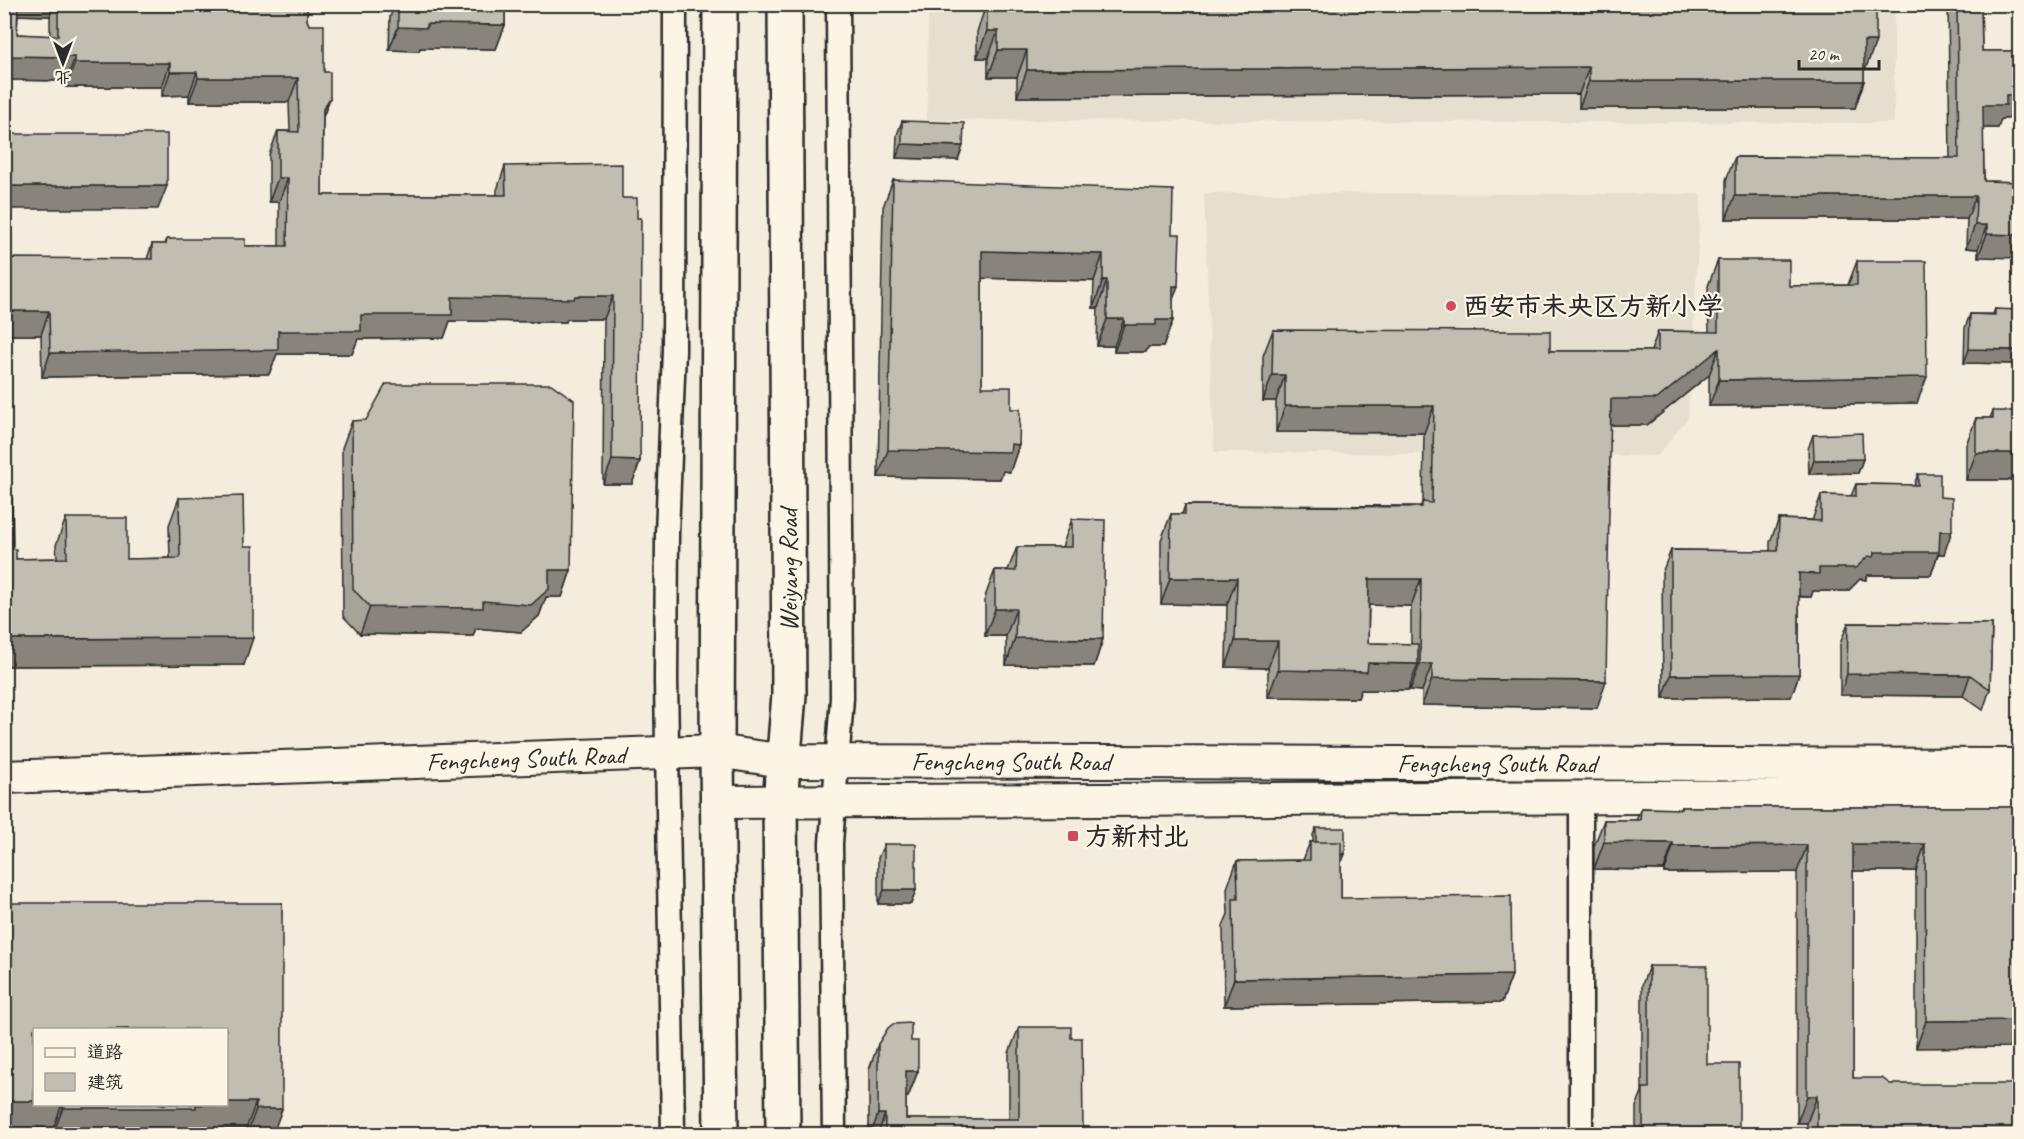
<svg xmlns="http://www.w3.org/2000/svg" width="2024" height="1139" font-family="Caveat,'LXGW WenKai TC',sans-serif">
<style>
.built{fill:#e5dfd0}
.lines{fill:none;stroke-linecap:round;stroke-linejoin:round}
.street-casing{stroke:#2b2b2b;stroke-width:27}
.secondary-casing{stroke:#2b2b2b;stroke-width:36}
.primary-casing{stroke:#2b2b2b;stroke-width:38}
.street{stroke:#fcf5e5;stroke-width:22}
.secondary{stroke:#fcf5e5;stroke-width:32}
.primary{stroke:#fcf5e5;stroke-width:33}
.wall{fill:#a7a398;stroke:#2b2b2b;stroke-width:1.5;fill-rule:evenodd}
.shaded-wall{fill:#88847c;stroke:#2b2b2b;stroke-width:1.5}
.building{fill:#c2bdb1;stroke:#2b2b2b;stroke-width:1.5}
.poi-dot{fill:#d1495b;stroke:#fcf5e5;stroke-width:2}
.labels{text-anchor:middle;stroke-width:4.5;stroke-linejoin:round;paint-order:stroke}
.poi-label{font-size:26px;font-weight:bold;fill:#2b2b2b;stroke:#fcf5e5;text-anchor:start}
.street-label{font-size:26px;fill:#2b2b2b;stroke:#fcf5e5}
</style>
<rect width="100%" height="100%" fill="#f4edde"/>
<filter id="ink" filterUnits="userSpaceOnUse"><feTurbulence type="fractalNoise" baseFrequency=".0167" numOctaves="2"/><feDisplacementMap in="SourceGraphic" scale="12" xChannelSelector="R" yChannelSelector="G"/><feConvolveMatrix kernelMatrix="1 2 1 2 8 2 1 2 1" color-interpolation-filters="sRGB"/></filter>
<g filter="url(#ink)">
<path class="built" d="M928,5H1894V123L927,120Z
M1204,193L1701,194L1688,418L1657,456L1214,452Z"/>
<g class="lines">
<defs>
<path id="street" d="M1581,797V1134
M673,1134L666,680L667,534L674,350L675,4
M834,1134L831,843L842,698L838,4"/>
<path id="secondary" d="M4,777L717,751L783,761L2020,765
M717,802L2020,795"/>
<path id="primary" d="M720,4L717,751L721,1134
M783,1134L780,802L789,695L785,4"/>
</defs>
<use href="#street" class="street-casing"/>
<use href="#secondary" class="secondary-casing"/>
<use href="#primary" class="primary-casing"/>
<use href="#street" class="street"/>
<use href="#secondary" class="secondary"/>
<use href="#primary" class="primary"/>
</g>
<path class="wall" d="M4,4H139V6H175V4H307V20L324,72L330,98L323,117L322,195H497V190L505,166L622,198L640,461L632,484H603L604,319H567L566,322L450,321L444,338L358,339L352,354H277L269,374L42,377L41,335H4L147,259L152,244H165L167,239L245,246H279V202H269V155L278,131H290L289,102H189V95L162,96V87H66V81L4,80ZM18,15L50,16V36L17,34Z
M395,4H505V25L496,49L420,48L419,51L389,50L390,17Z
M984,4H1876L1866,68H1864V81L1855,108H1579V94L1017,97V77H988V58H977V32L984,11Z
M1948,4H2019L1981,5L1982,51H2019V118L2001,119L1998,128H1983L1984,181L2019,182L1978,257V249L1966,248L1967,219H1726V180L1735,157L1950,158Z
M902,121L958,160L896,158L897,135Z
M893,180L1172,234L1173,320L1163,347H1148L1146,352H1114V346H1097L1098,308H1093L1094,281L982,278V387L1011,409L1019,445L1010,472L1003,471L1000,479L878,477L883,207Z
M1718,260L1789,286L1848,285L1857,261L1917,403L1709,406V375L1647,425H1610L1597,708L1422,705V691L1410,690V685L1408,690H1361L1358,698L1268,697V668L1226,667L1227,605L1161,604V540L1171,514H1182L1185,505L1421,506L1422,502H1423L1424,433L1276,432V401H1263V356L1273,330L1550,351H1651L1658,331L1709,332L1708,286ZM1369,605L1411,606V644L1368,643Z
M1995,309L2019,315V364L1964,363L1965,328L1970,314H1993Z
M1993,411L2019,480H1966V445L1976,418H1990Z
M352,421L571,570L562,597H546L539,616L521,632L476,628L473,636L360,634L343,616L342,448Z
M1813,435L1863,459L1858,473L1809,474L1808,449Z
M1918,474L1940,497L1944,554H1938L1931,575H1868L1866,580L1860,579L1848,591H1813L1811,597H1799V674L1791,697L1663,698L1662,573L1671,550L1770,551V542L1779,519L1813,520V518L1821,495L1851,496L1856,484L1914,485Z
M179,498L244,665L4,666L13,549L16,559L57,558L56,545L66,518L127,559L170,558L169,525Z
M1072,519L1103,639L1094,666L1006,665V636H985V597L995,570H1008L1017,547H1062Z
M1848,623L1992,624L1990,689L1983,710L1963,696L1840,695V644Z
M1681,807H2019L1916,1048V871H1853V1078L1890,1084L2019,1134H1807V1123H1797V872L1664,873V870L1594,869V846L1604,820H1636L1641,808L1681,809Z
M1316,828L1345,854L1342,861H1341V898L1512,975L1502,1002L1224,1006L1223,926L1228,914L1227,888L1237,861L1303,860L1310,842H1313V835Z
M884,844L916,890L911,904H878V858Z
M282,903L273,1134H246V1129H188L186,1134H53V1129L4,1128ZM226,1029V1104H34Z
M1649,966L1707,1064L1739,1134H1636V1107L1642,1092V985Z
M1019,1027L1071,1038L1083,1134H869V1070L878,1044L911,1041L918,1071L908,1097H906V1119H1009V1053Z"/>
<path class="shaded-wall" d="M14,4H54L50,16L10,15Z
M1973,4H2019V6L1972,5Z
M427,24L505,25L496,49L420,48L419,51L389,50L398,27Z
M987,31H998L988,58H977Z
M1864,41H1876L1866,68H1855Z
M998,50H1027L1017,77H988Z
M4,56L75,57L66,81L4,80Z
M75,63H170L162,87H66Z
M1589,67L1579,94L1017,97L1027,70Z
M170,72H197L189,95L162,96Z
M198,78H298L289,102H189Z
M1589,81H1864L1855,108H1579Z
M2006,95H2019V118L2001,119L1998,128H1974L1983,105Z
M330,98L321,122L323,109Z
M902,144L963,146L958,160L896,158Z
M278,178H288L279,202H269Z
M4,186H167L158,209H4Z
M1735,196H1976L1967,219H1726Z
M1975,225H1987L1978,249L1966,248Z
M1987,234L2019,235V258L1978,257Z
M982,251L1103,254L1094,281L972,278Z
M1103,280H1107L1098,308H1093Z
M1173,286H1178L1168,313Z
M575,296H613L604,319H567L566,322L450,321L444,338L358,339L352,354H277L269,374L42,377L50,353L278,331L452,297Z
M4,311H49L41,335H4Z
M1107,319H1124L1114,346H1097Z
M1156,320H1173L1163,347H1148L1146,352H1114L1124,325Z
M1719,349L1709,375L1647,425H1601L1611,399Z
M1969,349L2019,350V364L1964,363Z
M1272,375H1285L1276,401H1263Z
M1927,377L1917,403L1709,406L1719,380Z
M1285,406H1434L1424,433L1276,432Z
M1011,444L1019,445L1010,472L1003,471L1000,479L878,477L888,450Z
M1976,453H2019V480H1966Z
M1863,459L1858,473L1809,474L1814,460Z
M612,460L640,461L632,484H603Z
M1940,531H1952L1944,554H1938L1931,575H1868L1866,580L1860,579L1848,591H1813L1811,597L1791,596L1799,573L1868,556L1875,552Z
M549,570H571L562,597H546L539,616L521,632L476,628L473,636L360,634L370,607L483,601Z
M1170,578H1237L1227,605L1161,604Z
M1369,579H1421L1411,606L1359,605Z
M995,609H1016L1006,636H985Z
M253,638L244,665L4,666V639Z
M1015,638L1103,639L1094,666L1006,665Z
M1235,641H1278L1268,668L1226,667Z
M1368,663L1418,664L1408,690H1361L1358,698L1268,697L1278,670Z
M1420,664H1432L1422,691L1410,690Z
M1799,674L1791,697L1663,698L1671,675Z
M1847,674L1970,675L1963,696L1840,695Z
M1432,679L1606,681L1597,708L1422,705Z
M1604,842L1673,843L1664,870L1594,869Z
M1853,844H1925L1916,871H1844Z
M1807,845L1797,872L1664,873L1673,846Z
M1316,854H1345L1342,861H1313Z
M884,890H916L911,904H878Z
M1512,975L1502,1002L1224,1006L1234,979Z
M2019,1020V1047L1916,1048L1926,1021Z
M906,1071H918L908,1097H896Z
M1807,1096H1817L1807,1123H1797Z
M4,1101H34V1104H62L53,1129L4,1128Z
M226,1102H256L246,1129H188L186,1134H53L63,1108L226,1104Z
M256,1109H282L273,1134H247Z
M878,1114H885L878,1134H871Z"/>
<path class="building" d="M4,4H18L17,34L58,36V4H139V6H184V4H307V20L309,25H324V72H330V98L323,109L322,195H506L505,166L622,164V198H637V218H641L640,461L612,460L613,296H575L574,299L452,297V315H361V331H278V350L50,353L49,311H4V258L152,259V244H166L167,239H245V246H287L288,178H278V131L299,132L298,78H198L197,72H170V63H75V57L4,56Z
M398,4H505V25L427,24V28L398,27Z
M994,4H1876V41H1864V81H1589V67L1027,70V50H998V31H987V5Z
M1957,4H1981L1982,51H2019V95H2006V105H1983L1984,181L2019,182V235L1987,234V225H1975L1976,196H1735V157L1959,158Z
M902,121L964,123L963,146L902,144Z
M4,134H167V186H4Z
M893,180L1173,190L1172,234H1180L1178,286H1173V320H1156V325H1124V319H1107V280H1103V254L982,251V387H1011V409H1020L1019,445L1011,444L1010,452L888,450Z
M1718,260H1789V286L1857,285V261H1926L1927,377L1719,380V349L1657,399H1611L1606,681L1432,679V664H1420L1421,579H1369L1368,643L1418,644V664L1368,663L1367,672L1278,670V641H1235L1237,578H1170L1171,514H1185V505L1422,507V502L1432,503L1434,406H1285V375H1272L1273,330L1550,331V351H1658V331L1718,332Z
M1995,309L2019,310V350L1969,349L1970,314L1995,315Z
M386,384H551L574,400L571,570H549V589L531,605L483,601V608L370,607L353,589L352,421L366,420Z
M1993,411H2019V453H1976V418H1993Z
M1862,433L1863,459L1814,460L1813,435Z
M1918,474H1940V497L1952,498V531H1940L1939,552H1875L1874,557L1868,556L1856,568H1819V574L1799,573V674L1671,675V550L1778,551L1779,519L1821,521V495L1856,496V484L1918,485Z
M243,496L244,546H253V638L4,639V498H12L13,549H16V559L67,558L66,518H127V559L180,558L179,498Z
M1072,519L1105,520L1103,639L1015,638L1016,609H995V570L1016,571L1017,547H1072Z
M1848,623L1992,624L1990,689L1970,675L1847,674Z
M1681,807H2019V1020L1926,1021L1925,844H1853V1078H1882L1890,1084H2019V1134H1817V1096H1807V845L1673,846V843L1604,842V820H1640L1641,808L1681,809Z
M1316,828H1345V854H1341V842H1316Z
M1310,842H1341V898L1511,896L1512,975L1234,979L1233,899H1238L1237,861L1310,860Z
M884,844H916V890H884Z
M4,903H282V1109H256V1102H226V1029H34V1101H4Z
M1649,966H1707V1064H1739V1134H1649V1133H1643V1088H1649Z
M911,1023V1041H918V1071H906V1119H1019V1027H1071V1038H1082L1083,1134H885V1114H878V1044L888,1028L893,1024Z
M63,1104H196V1108H63Z"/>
</g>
<g class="poi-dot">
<circle cx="1451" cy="306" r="6"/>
<rect x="1067" y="830" width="12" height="12" rx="3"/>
</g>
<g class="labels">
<g class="poi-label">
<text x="1463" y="315">西安市未央区方新小学</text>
<text x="1085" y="845">方新村北</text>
</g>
<g class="street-label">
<text transform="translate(788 570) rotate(-90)" y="9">Weiyang Road</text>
<text transform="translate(526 758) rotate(-2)" y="9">Fengcheng South Road</text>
<text x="1011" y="770">Fengcheng South Road</text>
<text x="1497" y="772">Fengcheng South Road</text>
</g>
</g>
<rect width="2024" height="1139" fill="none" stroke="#fcf5e5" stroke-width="24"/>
<rect x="12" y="12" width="2000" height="1115" fill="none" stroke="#2b2b2b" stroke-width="2" filter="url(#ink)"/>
<rect x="33" y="1028" width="195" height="78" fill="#fcf5e5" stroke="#a8a49b" stroke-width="1.5"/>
<rect x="45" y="1048" width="30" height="9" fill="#fcf5e5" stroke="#a8a49b" stroke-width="1.5"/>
<text x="87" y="1058" font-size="18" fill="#2b2b2b">道路</text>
<rect x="45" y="1073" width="30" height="18" fill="#c2bdb1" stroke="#a8a49b" stroke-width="1.5"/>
<text x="87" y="1088" font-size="18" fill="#2b2b2b">建筑</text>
<g transform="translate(63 63) rotate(180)" stroke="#fcf5e5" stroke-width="4.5" paint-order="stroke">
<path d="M0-4.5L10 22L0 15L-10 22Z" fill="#2b2b2b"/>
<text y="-9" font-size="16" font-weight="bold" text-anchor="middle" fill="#2b2b2b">北</text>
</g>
<path d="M1799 60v9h80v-9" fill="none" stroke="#2b2b2b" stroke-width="3"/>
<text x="1808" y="60" font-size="18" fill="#2b2b2b" stroke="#fcf5e5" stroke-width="4.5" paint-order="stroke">20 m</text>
</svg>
